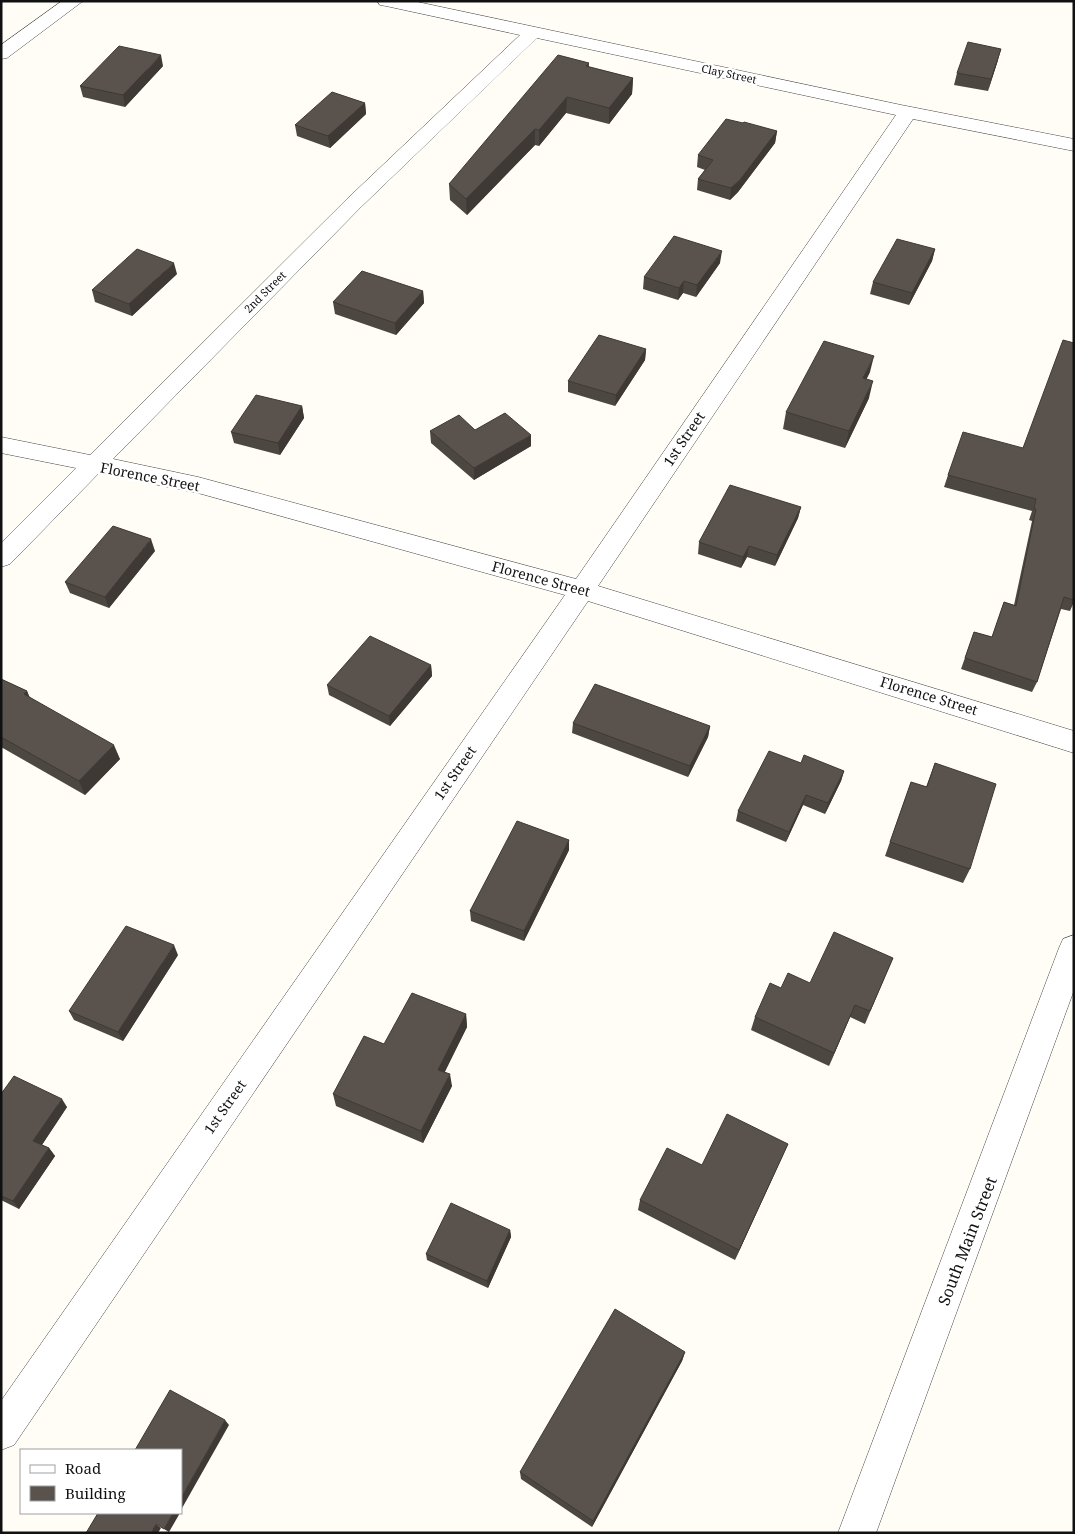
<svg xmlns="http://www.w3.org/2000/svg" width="1075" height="1534" font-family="'Noto Serif',serif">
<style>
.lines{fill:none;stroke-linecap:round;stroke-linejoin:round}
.minor-casing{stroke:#444;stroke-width:1}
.minor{fill:#fff;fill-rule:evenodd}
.wall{fill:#4d4742}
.shaded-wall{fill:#3f3936}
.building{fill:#5a524d;stroke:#3f3936}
.labels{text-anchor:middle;stroke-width:5;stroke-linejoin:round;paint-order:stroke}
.far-street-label{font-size:11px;fill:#111;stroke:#fff}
.street-label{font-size:14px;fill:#111;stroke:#fff}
.near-street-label{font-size:16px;fill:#111;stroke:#fff}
</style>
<rect width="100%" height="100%" fill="#fffdf5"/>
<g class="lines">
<defs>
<path id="minor" d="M62,1H83L7,58L1,59V45Z
M377,1H413L901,105L1074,139V151L913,119L598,586L1074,731V753L588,601L14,1445L1,1450V1401L565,595L198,493L99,473L10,564L1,567V543L76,468L1,453V437L90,455L347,199L520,35L386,6L380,5ZM537,38L896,115L576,579L198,477L113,459L361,207Z
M1074,935V990L876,1533H838L1059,948L1063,939Z"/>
</defs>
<use href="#minor" class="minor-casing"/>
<use href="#minor" class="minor"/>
</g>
<path class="wall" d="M998,60L988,91L954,85L957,73Z
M589,63V67L633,78L632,94L609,124L566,113L539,146L535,145L467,215L450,200L449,184Z
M163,66L125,107L83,97L80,86Z
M365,103L366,114L330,148L297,136L295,125Z
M743,123L777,131L775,143L738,192L730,200L697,190L698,179L705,170L697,167L698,155Z
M935,249L932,261L909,305L870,294L873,282Z
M720,263L696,297L683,293L678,300L643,289L644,277Z
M177,274L132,316L95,302L92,290Z
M423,291L424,303L396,335L335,314L333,302Z
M1074,343V602L1070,611L1061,609L1037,682L1032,692L961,669L974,632L992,637L1004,602L1014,605L1032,521L1029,520L1032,511L944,487L948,475L1023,448Z
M646,349L645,360L615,406L568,392V381Z
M870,372L866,379L869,398L845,448L783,429L786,412Z
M302,406L304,418L280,455L234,443L231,432Z
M475,430L531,446L474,480L431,443L430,431Z
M801,507L798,518L775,566L747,557L741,568L698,554L699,542Z
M155,551L109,608L70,593L65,582Z
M431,665L432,676L390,726L329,695L327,685Z
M1,679L27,691L29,697L120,759L85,795L1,747Z
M573,723L710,726L708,737L688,777L572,733Z
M801,763L844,771L841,781L825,814L803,805L786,842L736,821L738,811Z
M935,763L970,869L963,883L885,856L911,782L926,787Z
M569,840V850L524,941L471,921L470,911Z
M178,955L123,1041L74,1020L69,1011Z
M893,958L865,1024L850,1017L829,1066L751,1030L755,1017L781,988L810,983Z
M466,1014L467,1027L444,1072L452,1086L423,1143L336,1106L333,1094L384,1044Z
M1,1094L67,1107L42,1145L49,1148L55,1156L19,1209L1,1200Z
M788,1144L783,1155L735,1260L638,1210L640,1200L702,1165Z
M510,1230L511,1237L488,1288L427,1260L426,1254Z
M685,1352L682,1361L592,1527L521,1479L520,1472Z"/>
<path class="shaded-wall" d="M1001,49L998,60L988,91L991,79Z
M161,55L163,66L125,107L123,95Z
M633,78L632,94L609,124V108Z
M567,97L566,113L539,146V130Z
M365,103L366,114L330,148L328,136Z
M535,129V145L467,215L466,199Z
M777,131L775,143L738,192L730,200L731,188Z
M935,249L932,261L909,305L912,293Z
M722,251L720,263L696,297L697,285Z
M174,263L177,274L132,316L129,304Z
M684,281L683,293L678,300L679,288Z
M423,291L424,303L396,335L395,323Z
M646,349L645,360L615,406L616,395Z
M874,356L870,372L859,395L863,378Z
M873,381L869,398L845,448L849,431Z
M302,406L304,418L280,455L278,443Z
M531,435V446L474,480V468Z
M801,507L798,518L775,566L777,555Z
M151,539L155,551L109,608L105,597Z
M749,546L747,557L741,568L743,557Z
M431,665L432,676L390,726L389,716Z
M27,691L33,705L24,694Z
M710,726L708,737L688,777L690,766Z
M114,745L120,759L85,795L79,781Z
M844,771L841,781L825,814L828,803Z
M806,795L803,805L786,842L789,832Z
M569,840V850L524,941V931Z
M174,945L178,955L123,1041L118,1032Z
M855,1005L850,1017L829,1066L834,1053Z
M466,1014L467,1027L440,1082L438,1070Z
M450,1074L452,1086L423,1143L421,1131Z
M62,1099L67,1107L39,1149L33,1141Z
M788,1144L783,1155L735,1260L739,1250Z
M49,1148L55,1156L19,1209L13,1201Z
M510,1230L511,1237L488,1288L487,1281Z
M685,1352L682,1361L592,1527L593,1521Z
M225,1420L229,1425L181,1510V1498Z
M173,1513H180L169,1532L164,1529Z
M156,1524L161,1528L158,1533H151Z"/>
<path class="building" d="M968,42L1001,49L991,79L957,73Z
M119,46L161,55L123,95L80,86Z
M558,55L589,63L586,66L633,78L609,108L567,97L539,130L535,129L466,199L449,184Z
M332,92L365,103L328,136L295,125Z
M726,119L743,123L744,122L777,131L740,180L731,188L698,179L713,160L698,155Z
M674,236L722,251L697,285L684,281L679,288L644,277Z
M897,239L935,249L912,293L873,282Z
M137,249L174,263L129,304L92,290Z
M362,271L423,291L395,323L333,302Z
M599,335L646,349L616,395L568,381Z
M1063,340L1074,343V600L1064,597L1037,682L965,658L974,632L992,637L1004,602L1016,606L1036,509H1034L1036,499L948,475L963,432L1023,448Z
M824,341L874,356L863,378L873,381L849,431L786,412Z
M256,395L302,406L278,443L231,432Z
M505,413L531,435L474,468L430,431L459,415L475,430Z
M730,485L801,507L777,555L749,546L743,557L699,542Z
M113,526L151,539L105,597L65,582Z
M370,636L431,665L389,716L327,685Z
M1,679L27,691L24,694L114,745L79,781L1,737Z
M595,684L710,726L690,766L573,723Z
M769,751L801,763L804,755L844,771L828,803L806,795L789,832L738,811Z
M935,763L996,784L970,869L890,842L911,782L927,787Z
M517,821L569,840L524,931L470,911Z
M126,926L174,945L118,1032L69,1011Z
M834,932L893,958L870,1011L855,1005L834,1053L755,1017L770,983L781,988L788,973L810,983Z
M412,993L466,1014L438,1070L450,1074L421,1131L333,1094L364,1036L384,1044Z
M14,1076L62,1099L33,1141L49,1148L13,1201L1,1196V1094Z
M727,1114L788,1144L739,1250L640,1200L667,1148L702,1165Z
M451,1203L510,1230L487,1281L426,1254Z
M615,1309L685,1352L593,1521L520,1472Z
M170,1390L225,1420L181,1498V1450H135Z
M98,1513H173L164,1529L156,1524L151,1533H86Z"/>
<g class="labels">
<g class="far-street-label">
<text transform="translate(729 74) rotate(12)" y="4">Clay Street</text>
<text transform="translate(265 292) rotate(-45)" y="4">2nd Street</text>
</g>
<g class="street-label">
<text transform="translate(684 439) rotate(-56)" y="5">1st Street</text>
<text transform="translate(150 477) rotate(11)" y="5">Florence Street</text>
<text transform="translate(541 579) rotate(15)" y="5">Florence Street</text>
<text transform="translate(929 696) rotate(17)" y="5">Florence Street</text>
<text transform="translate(455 773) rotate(-55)" y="5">1st Street</text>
<text transform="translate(225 1107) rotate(-55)" y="5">1st Street</text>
</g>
<g class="near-street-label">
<text transform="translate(967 1241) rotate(-69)" y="6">South Main Street</text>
</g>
</g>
<rect width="1075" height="1534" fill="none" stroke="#111111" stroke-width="5"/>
<rect x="20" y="1449" width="162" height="65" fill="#ffffff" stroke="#a0a0a0"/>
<rect x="30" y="1465" width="25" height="8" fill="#ffffff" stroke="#a0a0a0"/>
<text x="65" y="1474" font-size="15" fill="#111111">Road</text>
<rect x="30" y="1486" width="25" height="15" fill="#5a524d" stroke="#a0a0a0"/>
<text x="65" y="1499" font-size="15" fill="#111111">Building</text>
</svg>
